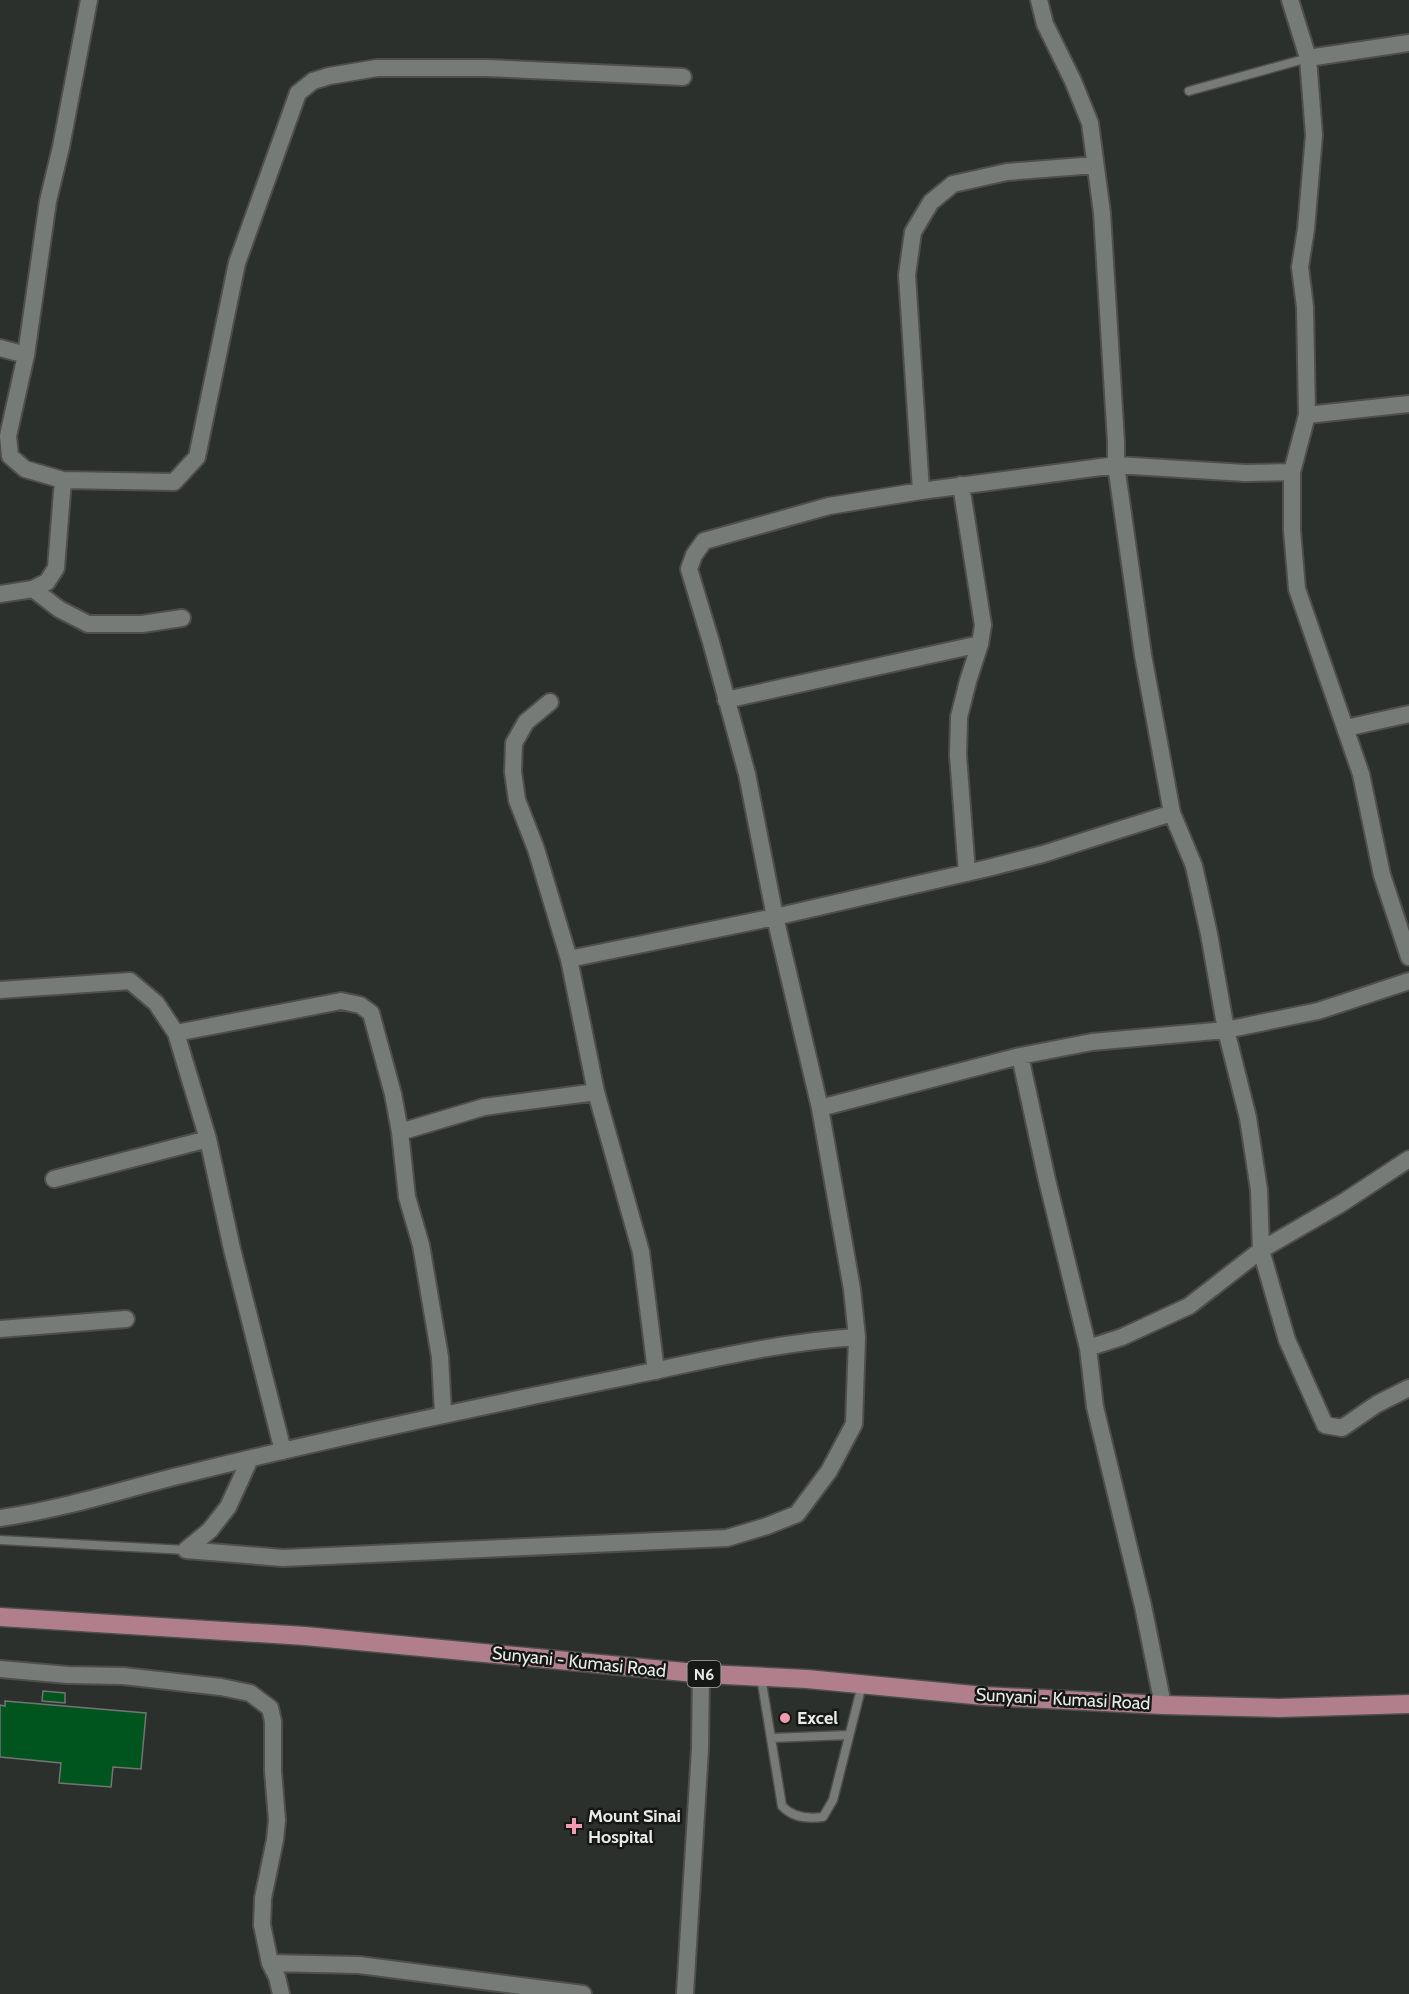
<svg xmlns="http://www.w3.org/2000/svg" width="1409" height="1994" font-family="Cabin,sans-serif">
<style>
.building{fill:#00541e;stroke:#717672;stroke-width:1.5}
.lines{fill:none;stroke-linecap:round;stroke-linejoin:round}
.service-casing{stroke:#4c4f4c;stroke-width:11}
.minor-casing{stroke:#4c4f4c;stroke-width:20}
.primary-casing{stroke:#4c4f4c;stroke-width:21}
.service{stroke:#777b77;stroke-width:8}
.minor{stroke:#777b77;stroke-width:16}
.primary{stroke:#b07f8b;stroke-width:18}
.poi-dot{fill:#f29ab0;stroke:#161816;stroke-width:2}
.labels{text-anchor:middle;stroke-width:5;stroke-linejoin:round;paint-order:stroke}
.shield{fill:#161816;stroke:#a8aba8;stroke-width:1.5}
.shield-label{font-size:16px;font-weight:bold;fill:#e7eae7}
.street-label{font-size:18px;fill:#e7eae7;stroke:#161816}
.poi-label{font-size:18px;font-weight:bold;fill:#e7eae7;stroke:#161816;text-anchor:start}
</style>
<rect width="100%" height="100%" fill="#2c302d"/>
<path class="building" d="M43,1691L65,1693V1703L42,1701Z
M5,1701L146,1713L141,1769L113,1767L111,1787L59,1783L61,1763L0,1757V1705L5,1706Z"/>
<g class="lines">
<defs>
<path id="service" d="M1189,91L1308,58
M0,1540L186,1550
M761,1677L782,1806C792,1817 808,1819 823,1817L833,1800L862,1685
M771,1738L849,1735"/>
<path id="minor" d="M89,0L61,147L48,201L26,355L8,436L10,456L25,469L63,480L174,482L197,457L237,263L298,93L313,81L329,76L377,68H486L683,77
M1039,0L1045,24L1073,81L1090,123L1102,213L1116,442V465L1143,655L1172,813L1194,866L1209,934L1226,1030L1318,1011L1409,981
M1290,0L1308,58L1314,135L1306,229L1300,267L1305,307L1307,415L1292,472
M1308,58L1409,43
M0,348L26,355
M1307,415L1409,404
M961,485L983,625L980,644L968,681L959,717L958,755L967,873
M921,491L907,275L913,232L931,202L953,184L1007,172L1095,165
M33,589L59,609L88,624H142L182,618
M0,594L33,589L47,582L56,568L63,480
M726,700L980,644
M550,702L526,722L514,743L513,772L517,800L536,849L569,959L596,1092L641,1252L656,1371
M1346,728L1409,714
M569,959L775,917L988,868L1043,854L1172,813
M0,990L130,981L156,1003L176,1033L208,1139L232,1249L283,1451
M176,1033L341,1001L360,1005L371,1013L393,1094L400,1132
M1020,1056L1047,1180L1088,1348L1095,1407L1143,1606L1163,1705
M1409,1159L1342,1203L1261,1250L1287,1340L1325,1425L1342,1428L1377,1404L1409,1388
M54,1179L208,1139
M0,1329L126,1319
M1088,1348L1122,1337L1189,1306L1261,1250L1259,1190L1248,1118L1226,1030L1092,1042L1020,1056L820,1108L775,917L747,774L711,642L689,569L694,555L704,541L829,506L921,491L1116,465L1245,473L1292,472V530L1297,589L1361,774L1382,875L1409,957
M443,1413L440,1357L421,1245L407,1197L400,1132L484,1107L596,1092
M250,1459L228,1507L210,1530L186,1550L283,1558L727,1538L767,1526L797,1514L829,1471L854,1424L857,1337
M0,1518C66,1509 130,1487 194,1472C336,1437 478,1407 620,1378C699,1362 777,1342 857,1337L852,1289L820,1108
M0,1669L68,1675L123,1676L221,1687L250,1693L270,1708L273,1721V1771L277,1820L275,1840L263,1898L262,1925L270,1963L359,1965L583,1994
M270,1963L277,1977L281,1994
M685,1994L700,1749L701,1673"/>
<path id="primary" d="M0,1617L305,1636L706,1674L807,1679L984,1696L1163,1705L1278,1708L1409,1704"/>
</defs>
<use href="#service" class="service-casing"/>
<use href="#minor" class="minor-casing"/>
<use href="#primary" class="primary-casing"/>
<use href="#service" class="service"/>
<use href="#minor" class="minor"/>
<use href="#primary" class="primary"/>
</g>
<g class="poi-dot">
<circle cx="785" cy="1718" r="6"/>
<path d="M571 1817h6v6h6v6h-6v6h-6v-6h-6v-6h6z"/>
</g>
<g class="labels">
<rect class="shield" x="687.5" y="1661" width="33" height="26" rx="4.5"/>
<g class="shield-label">
<text x="704" y="1680">N6</text>
</g>
<g class="street-label">
<text transform="translate(579 1662) rotate(6)" y="6">Sunyani - Kumasi Road</text>
<text transform="translate(1063 1699) rotate(3)" y="6">Sunyani - Kumasi Road</text>
</g>
<g class="poi-label">
<text x="797" y="1724">Excel</text>
<text x="588" y="1822">Mount Sinai<tspan x="588" dy="21">Hospital</tspan></text>
</g>
</g>
</svg>
